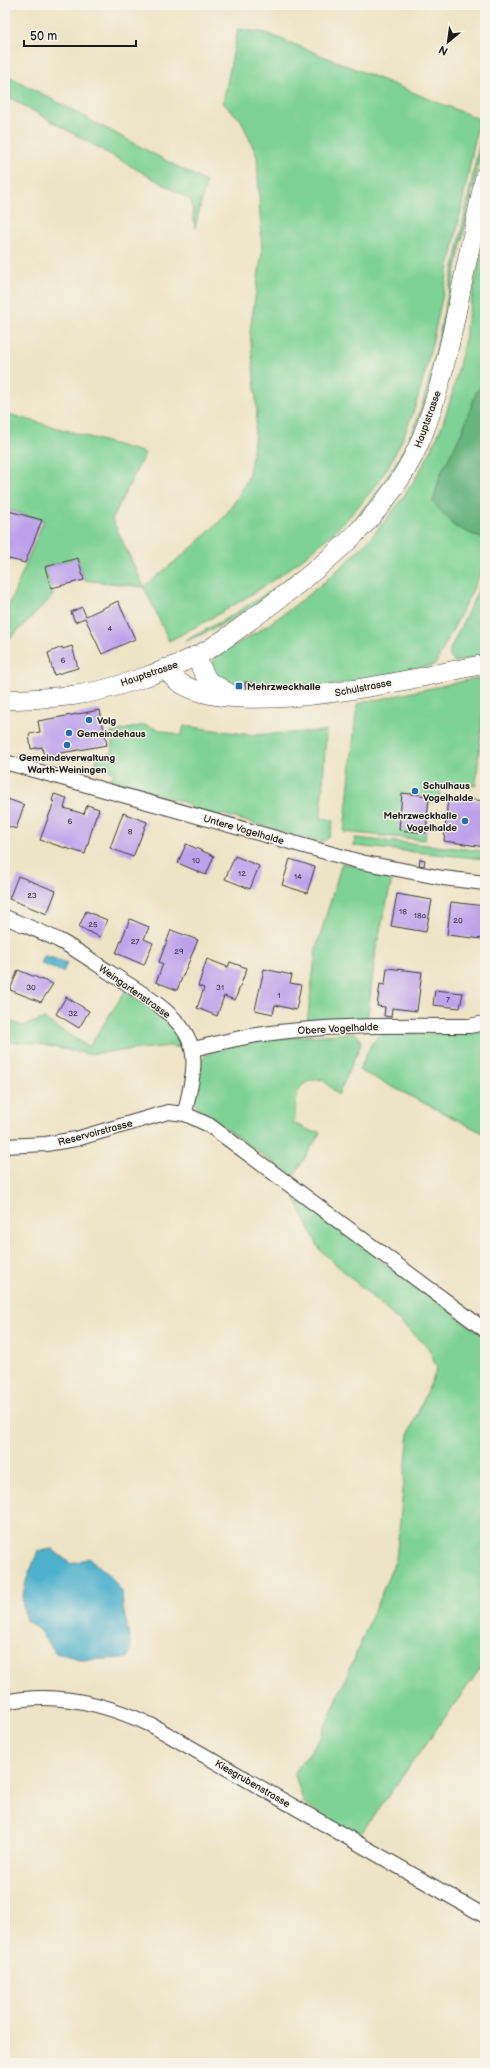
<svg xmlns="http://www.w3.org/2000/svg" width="490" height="2068" font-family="'Balsamiq Sans',sans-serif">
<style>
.green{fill:#7ed295;stroke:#4d7758}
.forest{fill:#66b47e;stroke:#41684d}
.water{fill:#4db0cc;stroke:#346674}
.building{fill:#bda1eb}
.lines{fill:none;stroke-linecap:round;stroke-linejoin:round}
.street-casing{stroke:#3b3a35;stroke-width:16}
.secondary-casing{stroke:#3b3a35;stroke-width:20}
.street{stroke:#fff;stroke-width:14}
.secondary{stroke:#fff;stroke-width:19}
.poi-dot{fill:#1f6fb2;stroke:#f7f3e8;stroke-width:1.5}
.labels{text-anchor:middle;stroke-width:3;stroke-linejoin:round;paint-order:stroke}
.number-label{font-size:8px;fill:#443d50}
.street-label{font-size:10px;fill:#1c1c1c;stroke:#f7f3e8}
.poi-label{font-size:10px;font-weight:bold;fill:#1c1c1c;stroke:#f7f3e8;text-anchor:start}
</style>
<rect width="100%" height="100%" fill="#f7f3e8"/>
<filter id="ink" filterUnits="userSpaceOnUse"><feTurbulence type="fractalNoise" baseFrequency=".025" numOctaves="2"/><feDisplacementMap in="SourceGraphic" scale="8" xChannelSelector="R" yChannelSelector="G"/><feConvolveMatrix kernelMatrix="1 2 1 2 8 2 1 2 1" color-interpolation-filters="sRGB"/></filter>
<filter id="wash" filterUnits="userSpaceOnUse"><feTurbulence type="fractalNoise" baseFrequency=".012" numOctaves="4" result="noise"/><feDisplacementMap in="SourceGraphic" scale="16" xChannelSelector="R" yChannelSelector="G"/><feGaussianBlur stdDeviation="0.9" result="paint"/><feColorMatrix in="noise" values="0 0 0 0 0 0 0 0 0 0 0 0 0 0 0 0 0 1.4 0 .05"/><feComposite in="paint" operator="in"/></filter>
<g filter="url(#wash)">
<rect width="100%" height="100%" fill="#ede3c5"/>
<path class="green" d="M238,29L266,33L479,119C466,184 454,248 439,312C426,371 414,431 378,482C326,554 247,600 169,641L144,587L84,580L78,558L45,567L53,596L5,643V615L44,520L5,509V413L145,453L112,519L144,587L196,544L224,517L238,497L248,478L253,451L257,412L250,331L262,252L257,156L241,120L223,103Z
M5,74L206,182L195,228L191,200L5,95Z
M485,119V133L432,381L415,433L395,471L373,502L328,549L258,604L213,629L185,642L186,640C279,593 368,530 412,432C429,394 435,353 444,312C459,248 470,183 485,119Z
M485,236V565L435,665C375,677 315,694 253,688V683L241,681V684C224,681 207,679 215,657C223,650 234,646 244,640C261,630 278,618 294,606C358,558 412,501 442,425C453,396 459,365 466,335V326Z
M485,576V656L455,662L450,657V649Z
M478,678L485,679V690L476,785L442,782L439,803L429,802L425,840L344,832L357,704Z
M144,725L181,736L184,726L252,735L326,731L321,818L333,820C332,830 331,842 318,842L221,814L220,818L191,809L189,805L183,802L111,781L114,771L95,766L98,755L113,752L110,733Z
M355,838L485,851V859L354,846Z
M342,863L393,875L376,948L367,1022L307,1024L316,949Z
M125,991C150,1008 173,1021 185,1049L170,1046L87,1054L34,1043L5,1042V1019L22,1026L44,1019L89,1047Z
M485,1032V1134L359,1070L372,1043L381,1034H462Z
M355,1033L360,1038L361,1044L338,1095L322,1079C288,1081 300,1103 293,1123L313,1132L319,1131L320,1133L293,1177L207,1115L198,1109L194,1100L200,1065L205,1056L214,1050L278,1038Z
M295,1198L485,1337V1662L359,1836L304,1804L294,1772L320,1739L396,1559L409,1433L437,1369L429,1348L320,1250Z"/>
<path class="forest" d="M485,384V540L454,526L433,502L441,473L462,432L477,390Z"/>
<path class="water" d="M44,956H47L67,963L63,972L41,964Z
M52,1549L71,1564L89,1558L111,1577L122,1592L123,1607L131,1647L128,1658L84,1660L56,1653L39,1630L26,1620L22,1600L26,1581L38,1551Z"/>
<g id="blocks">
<path class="building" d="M5,510L42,520L25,563L5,558Z
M78,558L84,580L51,588L45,567Z
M118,601L135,639L102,654L85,618L75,622L71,612L82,607L86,616Z
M72,646L78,668L54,675L48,653L62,647L63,649Z
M245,682L253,683V688L245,687Z
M100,710L107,745L44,756L42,747L31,749L29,734L40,732L38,721Z
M402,793L429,796L426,833L399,830Z
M54,794L67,798L64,808L84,814L87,805L99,809L97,815H96L85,854L40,840L54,802L52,801Z
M448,797L485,801V847L444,841Z
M5,798L24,805L16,829L5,825Z
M123,813L147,822L133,857L110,848Z
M186,844L214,856L206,875L178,863Z
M235,856L259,866L250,889L225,879Z
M290,859L315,867L307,893L282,885Z
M420,859L425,860L424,866L419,865Z
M18,876L56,891L47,914L9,899Z
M397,894L432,900L426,932L391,926Z
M451,902L485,906L482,939L447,935Z
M86,911L107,920L100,937L79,927Z
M130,919L149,927L144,939L153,943L144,965L116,953Z
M171,930L198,940L177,990L156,982L163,964L159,962Z
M207,959L228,967L230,962L247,968L235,1000L224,996L217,1016L197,1008L204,988L198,986Z
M387,968L422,972L417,1011L392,1008L391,1017L384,1016L385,1007L377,1006L380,984L385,985Z
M264,969L292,975L290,983L301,985L296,1010L275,1005L273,1014L255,1010Z
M18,970L53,984L41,1002L10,990Z
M435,990L463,993L460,1008L433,1005Z
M66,997L89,1011L79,1028L56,1014Z"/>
</g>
</g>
<g filter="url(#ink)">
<use href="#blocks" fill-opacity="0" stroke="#3b3a35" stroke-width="1"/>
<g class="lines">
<defs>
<path id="street" d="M5,762L361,862L443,878L485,883
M5,917C23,925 41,931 58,940C76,949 92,961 109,972C136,990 185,1015 192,1049C197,1069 188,1094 185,1114
M193,1049C216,1044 240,1037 264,1034C332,1024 401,1026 469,1026L485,1023
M5,1146L46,1144L76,1139L168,1112L185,1114L209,1125L485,1330
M5,1702C56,1691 107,1704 153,1726L485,1916"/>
<path id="secondary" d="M195,656L208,681L230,694
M166,668C200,733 426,675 485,664
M5,700C29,699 52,698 76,695C112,690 163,672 196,656C221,644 242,626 264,610C327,563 392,512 422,437C439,394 449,349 458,304C467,261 476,219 485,176"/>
</defs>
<use href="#street" class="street-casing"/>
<use href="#secondary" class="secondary-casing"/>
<use href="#street" class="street"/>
<use href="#secondary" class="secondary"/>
</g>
</g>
<g class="poi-dot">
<rect x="235" y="682" width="8" height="8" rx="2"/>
<circle cx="89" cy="720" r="4"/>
<circle cx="69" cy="733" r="4"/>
<circle cx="67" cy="745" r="4"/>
<circle cx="415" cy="791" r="4"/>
<circle cx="465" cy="821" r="4"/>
</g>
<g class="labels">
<g class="number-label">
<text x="110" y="631">4</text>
<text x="63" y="663">6</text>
<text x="70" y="824">6</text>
<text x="130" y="834">8</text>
<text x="196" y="863">10</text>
<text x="242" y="876">12</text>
<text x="298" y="879">14</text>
<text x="32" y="898">23</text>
<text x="403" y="914">18</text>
<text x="420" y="918">18a</text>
<text x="458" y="923">20</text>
<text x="93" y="927">25</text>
<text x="135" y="944">27</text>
<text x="179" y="954">29</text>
<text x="31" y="990">30</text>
<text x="220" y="990">31</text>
<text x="279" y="998">1</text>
<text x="448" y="1002">7</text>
<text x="73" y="1016">32</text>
</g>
<g class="street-label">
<text transform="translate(427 419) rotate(-70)" y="4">Hauptstrasse</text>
<text transform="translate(149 673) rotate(-19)" y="4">Hauptstrasse</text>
<text transform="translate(363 687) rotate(-11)" y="4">Schulstrasse</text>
<text transform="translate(244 829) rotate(16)" y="4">Untere Vogelhalde</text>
<text transform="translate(135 991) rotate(35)" y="4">Weingartenstrasse</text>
<text transform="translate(338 1028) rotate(-3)" y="4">Obere Vogelhalde</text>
<text transform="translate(95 1132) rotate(-15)" y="4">Reservoirstrasse</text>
<text transform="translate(253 1783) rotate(30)" y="4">Kiesgrubenstrasse</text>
</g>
<g class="poi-label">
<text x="247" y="690">Mehrzweckhalle</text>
<text x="97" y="724">Volg</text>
<text x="77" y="737">Gemeindehaus</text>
<text x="67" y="761" text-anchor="middle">Gemeindeverwaltung<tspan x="67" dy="12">Warth-Weiningen</tspan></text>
<text x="423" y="789">Schulhaus<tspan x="423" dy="12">Vogelhalde</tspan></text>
<text x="457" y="819" text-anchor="end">Mehrzweckhalle<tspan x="457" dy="12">Vogelhalde</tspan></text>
</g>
</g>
<rect width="490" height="2068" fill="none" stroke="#f7f3e8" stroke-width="20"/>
<g transform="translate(448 42) rotate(209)" stroke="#f7f3e8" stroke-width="3" paint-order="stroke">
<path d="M0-3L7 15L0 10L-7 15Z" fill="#1c1c1c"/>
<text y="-6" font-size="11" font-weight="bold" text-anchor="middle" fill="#1c1c1c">N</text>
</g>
<path d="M24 40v6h112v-6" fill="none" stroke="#1c1c1c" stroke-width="2"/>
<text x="30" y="40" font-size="12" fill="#1c1c1c" stroke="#f7f3e8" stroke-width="3" paint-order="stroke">50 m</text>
</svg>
